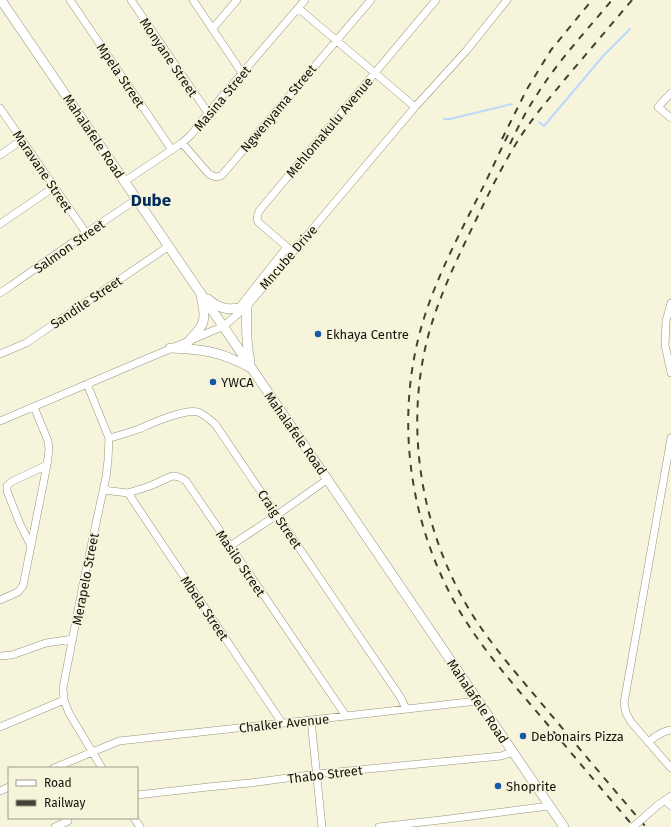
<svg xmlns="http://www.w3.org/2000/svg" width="671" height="827" font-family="'Fira Sans',sans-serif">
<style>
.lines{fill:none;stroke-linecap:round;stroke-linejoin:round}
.stream{stroke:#bcd8fd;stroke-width:2}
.minor-casing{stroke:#95947d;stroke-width:8}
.major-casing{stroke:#95947d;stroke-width:10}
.minor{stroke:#fff;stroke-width:7}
.major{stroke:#fff;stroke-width:9}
.rail{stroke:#424135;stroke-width:2;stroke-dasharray:7 7;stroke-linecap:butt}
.minor-bridge-casing{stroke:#95947d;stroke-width:8;stroke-linecap:butt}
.minor-bridge{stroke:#fff;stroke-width:7}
.poi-dot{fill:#1459a9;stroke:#f6f5dc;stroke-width:1.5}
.labels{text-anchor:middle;stroke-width:3;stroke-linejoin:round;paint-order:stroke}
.street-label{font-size:13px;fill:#15140c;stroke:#f6f5dc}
.poi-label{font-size:13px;fill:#15140c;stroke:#f6f5dc;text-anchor:start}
.district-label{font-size:17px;font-weight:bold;fill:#002c5e;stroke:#f6f5dc}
</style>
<rect width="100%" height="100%" fill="#f6f5dc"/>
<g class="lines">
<path class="stream" d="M444,119H450L512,104
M539,122L544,126L604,55L630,29"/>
<defs>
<path id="minor" d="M70,0L172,150
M131,0L208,113
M193,0L242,73
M298,8L415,107
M213,28L237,0
M671,93L658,107L671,118
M0,108L86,233
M182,143L209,174C214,177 217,178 222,175L371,0
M0,155L22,140
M125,181L182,143L191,135L208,113L305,0
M0,224L54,187
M293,252L258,222L257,218L259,211L436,0
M0,293L12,285L86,233L137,199
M671,303L666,321L665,345L671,373
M238,309L287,247
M0,354L26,343L169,246
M87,384L109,438L108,460L106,477L84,579L63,688L64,700L69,713L102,768
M0,421L224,326L247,306L293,252L415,107L466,51L507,0
M109,438C119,436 129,432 139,429C153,423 183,409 198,412C204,414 210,420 215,424L401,698L406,709
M671,438L624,703L626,713L631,722L671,768
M103,490L128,493L150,486L172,476C178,476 182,478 186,481L346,716
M128,493L282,723
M31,546L20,524L7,491V486L11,482L47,465
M230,546L277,515L328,479
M0,600L18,592L23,586L47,465L49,449L48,441L34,407
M0,656L12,655L46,643L73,639
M311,720L322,827
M0,727L64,700
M648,742C655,737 662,731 671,730
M54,768L119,741L311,720L477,701
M0,791L9,787
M137,795L208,787L250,783L317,774L501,756L513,752
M665,800L671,806
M658,805L671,796
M134,818L140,827
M55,827L68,821
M379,827L449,819L549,806"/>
<path id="major" d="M1,0L564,827
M208,299C220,310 232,311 247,306C246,325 246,343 250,362
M189,341C192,337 197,333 200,328C207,319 203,306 201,295
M170,348C191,349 213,350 232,359C238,361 244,364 249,367"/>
</defs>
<use href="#minor" class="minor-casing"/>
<use href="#major" class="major-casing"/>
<use href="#minor" class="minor"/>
<use href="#major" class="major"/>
<path class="rail" d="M632,0C610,26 588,52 566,78C553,94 539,110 527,127C506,157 490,191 474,224C458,257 442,290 431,326C404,416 418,516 462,597C482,634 510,666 537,698C573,741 609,784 646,827
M508,135C498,155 489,176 479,195C455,243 429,291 417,344C395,440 415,544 469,626C492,661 521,693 548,725C576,759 605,793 634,827
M502,139L527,89L551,50L592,0
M510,144C518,127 527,109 538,93C559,60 587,30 612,0"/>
<defs>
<path id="minor-bridge" d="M633,827L658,805"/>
</defs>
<use href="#minor-bridge" class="minor-bridge-casing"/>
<use href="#minor-bridge" class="minor-bridge"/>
</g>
<g class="poi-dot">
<circle cx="318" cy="334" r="4"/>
<circle cx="213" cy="382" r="4"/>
<circle cx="523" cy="736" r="4"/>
<circle cx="498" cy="786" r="4"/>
</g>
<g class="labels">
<g class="street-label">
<text transform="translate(169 57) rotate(56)" y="5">Monyane Street</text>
<text transform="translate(121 75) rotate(56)" y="5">Mpela Street</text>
<text transform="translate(222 98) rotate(-50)" y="5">Masina Street</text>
<text transform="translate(278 108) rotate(-50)" y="5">Ngwenyama Street</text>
<text transform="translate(329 127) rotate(-50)" y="5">Mehlomakulu Avenue</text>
<text transform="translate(94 136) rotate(56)" y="5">Mahalafele Road</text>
<text transform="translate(43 171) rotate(56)" y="5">Maravane Street</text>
<text transform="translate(69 246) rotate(-35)" y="5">Salmon Street</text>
<text transform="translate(288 257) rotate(-49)" y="5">Mncube Drive</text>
<text transform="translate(86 302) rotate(-34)" y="5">Sandile Street</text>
<text transform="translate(296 433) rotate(55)" y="5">Mahalafele Road</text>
<text transform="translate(280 519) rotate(56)" y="5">Craig Street</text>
<text transform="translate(241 563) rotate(56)" y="5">Masilo Street</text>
<text transform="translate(85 579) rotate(-79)" y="5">Merapelo Street</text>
<text transform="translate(205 608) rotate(56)" y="5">Mbela Street</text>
<text transform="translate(478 701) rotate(56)" y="5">Mahalafele Road</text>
<text transform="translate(284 723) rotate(-6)" y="5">Chalker Avenue</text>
<text transform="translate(325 774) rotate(-7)" y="5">Thabo Street</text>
</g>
<g class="poi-label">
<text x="326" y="339">Ekhaya Centre</text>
<text x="221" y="387">YWCA</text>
<text x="531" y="741">Debonairs Pizza</text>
<text x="506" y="791">Shoprite</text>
</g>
<g class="district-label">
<text x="151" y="206">Dube</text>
</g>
</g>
<rect x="8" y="767" width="130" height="52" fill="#f6f5dc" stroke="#9c9b89"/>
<rect x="16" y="780" width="20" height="6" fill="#ffffff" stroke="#9c9b89"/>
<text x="44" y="787" font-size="12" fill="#15140c">Road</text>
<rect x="16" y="800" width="20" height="6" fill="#424135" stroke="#9c9b89"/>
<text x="44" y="807" font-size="12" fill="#15140c">Railway</text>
</svg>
